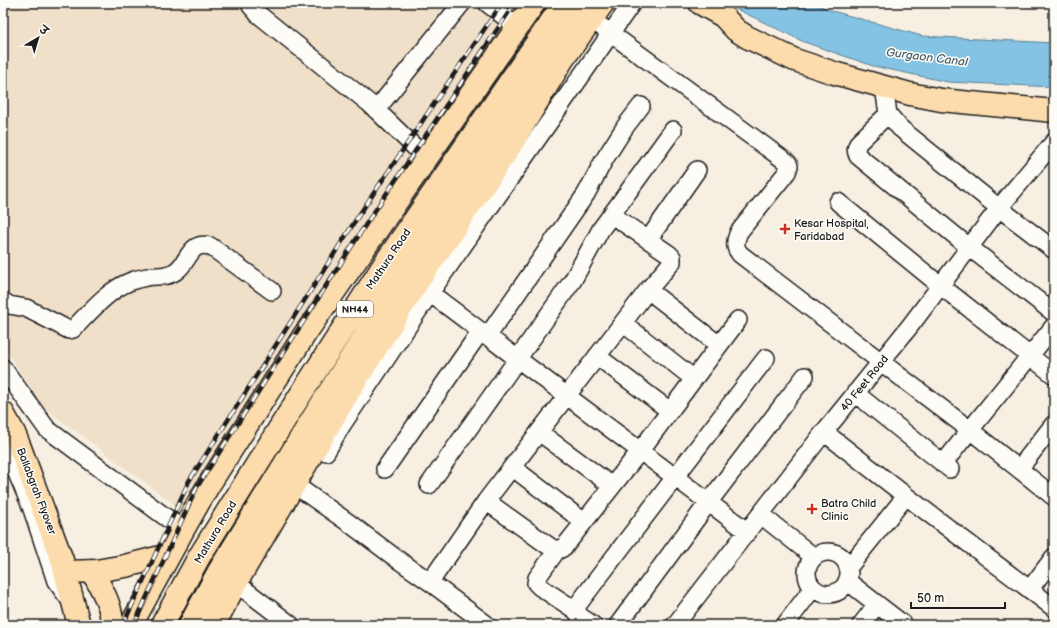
<svg xmlns="http://www.w3.org/2000/svg" width="1057" height="628" font-family="'Balsamiq Sans','Playpen Sans Deva',sans-serif">
<style>
.built{fill:#f0dfc9}
.water{fill:#84c3e4;stroke:#5a8094}
.lines{fill:none;stroke-linecap:round;stroke-linejoin:round}
.minor-casing{stroke:#1c1c1c;stroke-width:20}
.major-casing{stroke:#1c1c1c;stroke-width:25}
.highway-casing{stroke:#1c1c1c;stroke-width:25}
.minor{stroke:#fdfcf7;stroke-width:17}
.major{stroke:#fcdcac;stroke-width:22}
.highway{stroke:#fcdcac;stroke-width:22}
.rail-casing{stroke:#1c1c1c;stroke-width:4.5}
.rail{stroke:#fdfcf7;stroke-width:3;stroke-dasharray:9;stroke-linecap:butt}
.poi-dot{fill:#c8321e;stroke:#fdfcf7;stroke-width:1.5}
.labels{text-anchor:middle;stroke-width:3;stroke-linejoin:round;paint-order:stroke}
.shield{fill:#fdfcf7;stroke:#605f5e;stroke-width:1}
.shield-label{font-size:10px;font-weight:bold;fill:#1c1c1c}
.poi-label{font-size:11px;fill:#1c1c1c;stroke:#fdfcf7;text-anchor:start}
.street-label{font-size:11px;fill:#1c1c1c;stroke:#fdfcf7}
.water-label{font-size:12px;font-style:italic;fill:#465f6c;stroke:#fdfcf7}
</style>
<rect width="100%" height="100%" fill="#f7efe2"/>
<filter id="ink" filterUnits="userSpaceOnUse"><feTurbulence type="fractalNoise" baseFrequency=".025" numOctaves="2"/><feDisplacementMap in="SourceGraphic" scale="8" xChannelSelector="R" yChannelSelector="G"/><feConvolveMatrix kernelMatrix="1 2 1 2 8 2 1 2 1" color-interpolation-filters="sRGB"/></filter>
<g filter="url(#ink)">
<path class="built" d="M3,3H523L186,513L42,406L3,345Z"/>
<path class="water" d="M724,3H815L829,10L922,36L1054,43V87L948,82L873,66L804,42Z"/>
<g class="lines">
<defs>
<path id="minor" d="M251,3V6L258,14L369,103L427,159
M487,3L518,27
M591,19L788,163L789,166L787,172L739,232C735,241 734,247 740,254L970,430L1054,497
M884,87L888,114L900,128L999,208L1054,250
M376,110L462,3
M888,114L859,142C856,147 855,150 858,156L969,247L1054,313
M838,202L941,286L1054,375
M648,240L697,170
M422,287L748,532
M648,290L719,345
M3,301L9,305L26,308L69,330L73,329C90,312 107,291 129,282C134,280 141,278 147,277C157,275 167,278 176,271C190,261 189,241 210,246L272,291
M623,323L694,379
M487,337L586,194L604,160L625,127L641,106
M597,356L670,411
M3,368L47,429L183,530
M855,393L950,469
M539,432L612,486
M824,432L906,496L1054,608
M3,440L32,509L56,581L70,600
M326,452L342,425L430,293L632,3
M943,464L970,430L1054,326
M512,467L584,522
M385,469L480,332
M1019,469L1054,424
M295,485L349,523L397,559L430,582L486,624
M429,485L573,280L601,229L673,130
M486,501L553,549H561L565,546L640,451L738,320
M761,515L814,557
M557,550L537,578L536,583L540,587L575,610
M807 573a21 21 0 1 1 42 0a21 21 0 1 1-42 0Z
M848,568L906,496
M847,581L904,625
M430,582L486,501L648,290L672,262V257L669,254L612,215
M236,583L291,625
M1030,589L1054,557
M593,625L581,617L575,610L579,603L766,358
M618,625L708,503L805,376
M675,625L824,432L910,326L999,208L1054,142
M785,625L813,588
M861,625L877,604"/>
<path id="major" d="M700,3L723,16L736,30L747,37L795,60L834,73L910,94L941,100L1054,111
M3,413L14,433L19,445L62,560L79,625
M92,571C101,588 112,605 112,625
M66,572L96,571L125,566L169,555
M131,625L183,530L208,486L305,334L534,3
M214,625L236,583L348,393L417,283L509,148L563,59L603,3"/>
<path id="highway" d="M162,625L199,557L294,405L387,260L564,3
M190,625L219,571L313,418L404,273L585,3"/>
</defs>
<use href="#minor" class="minor-casing"/>
<use href="#major" class="major-casing"/>
<use href="#highway" class="highway-casing"/>
<use href="#minor" class="minor"/>
<use href="#major" class="major"/>
<use href="#highway" class="highway"/>
<defs>
<path id="rail" d="M123,625L189,481L359,215L502,3
M134,625L197,487L368,221L515,3"/>
</defs>
<use href="#rail" class="rail-casing"/>
<use href="#rail" class="rail"/>
</g>
</g>
<g class="poi-dot">
<path d="M783 223h4v4h4v4h-4v4h-4v-4h-4v-4h4z"/>
<path d="M810 503h4v4h4v4h-4v4h-4v-4h-4v-4h4z"/>
</g>
<g class="labels">
<rect class="shield" x="337" y="301" width="36" height="16" rx="3"/>
<g class="shield-label">
<text x="355" y="313">NH44</text>
</g>
<g class="poi-label">
<text x="794" y="227">Kesar Hospital,<tspan x="794" dy="13">Faridabad</tspan></text>
<text x="821" y="507">Batra Child<tspan x="821" dy="13">Clinic</tspan></text>
</g>
<g class="street-label">
<text transform="translate(388 259) rotate(-56)" y="4">Mathura Road</text>
<text transform="translate(864 383) rotate(-51)" y="4">40 Feet Road</text>
<text transform="translate(37 491) rotate(69)" y="4">Ballabgrah Flyover</text>
<text transform="translate(215 532) rotate(-59)" y="4">Mathura Road</text>
</g>
<g class="water-label">
<text transform="translate(927 57) rotate(7)" y="4">Gurgaon Canal</text>
</g>
</g>
<rect width="1057" height="628" fill="none" stroke="#fdfcf7" stroke-width="16"/>
<rect x="8" y="8" width="1041" height="612" fill="none" stroke="#1c1c1c" stroke-width="1.5" filter="url(#ink)"/>
<g transform="translate(38 38) rotate(38)" stroke="#fdfcf7" stroke-width="3" paint-order="stroke">
<path d="M0-3L7 15L0 10L-7 15Z" fill="#1c1c1c"/>
<text y="-6" font-size="11" font-weight="bold" text-anchor="middle" fill="#1c1c1c">उ</text>
</g>
<path d="M911 602v6h94v-6" fill="none" stroke="#1c1c1c" stroke-width="2"/>
<text x="917" y="602" font-size="12" fill="#1c1c1c" stroke="#fdfcf7" stroke-width="3" paint-order="stroke">50 m</text>
</svg>
